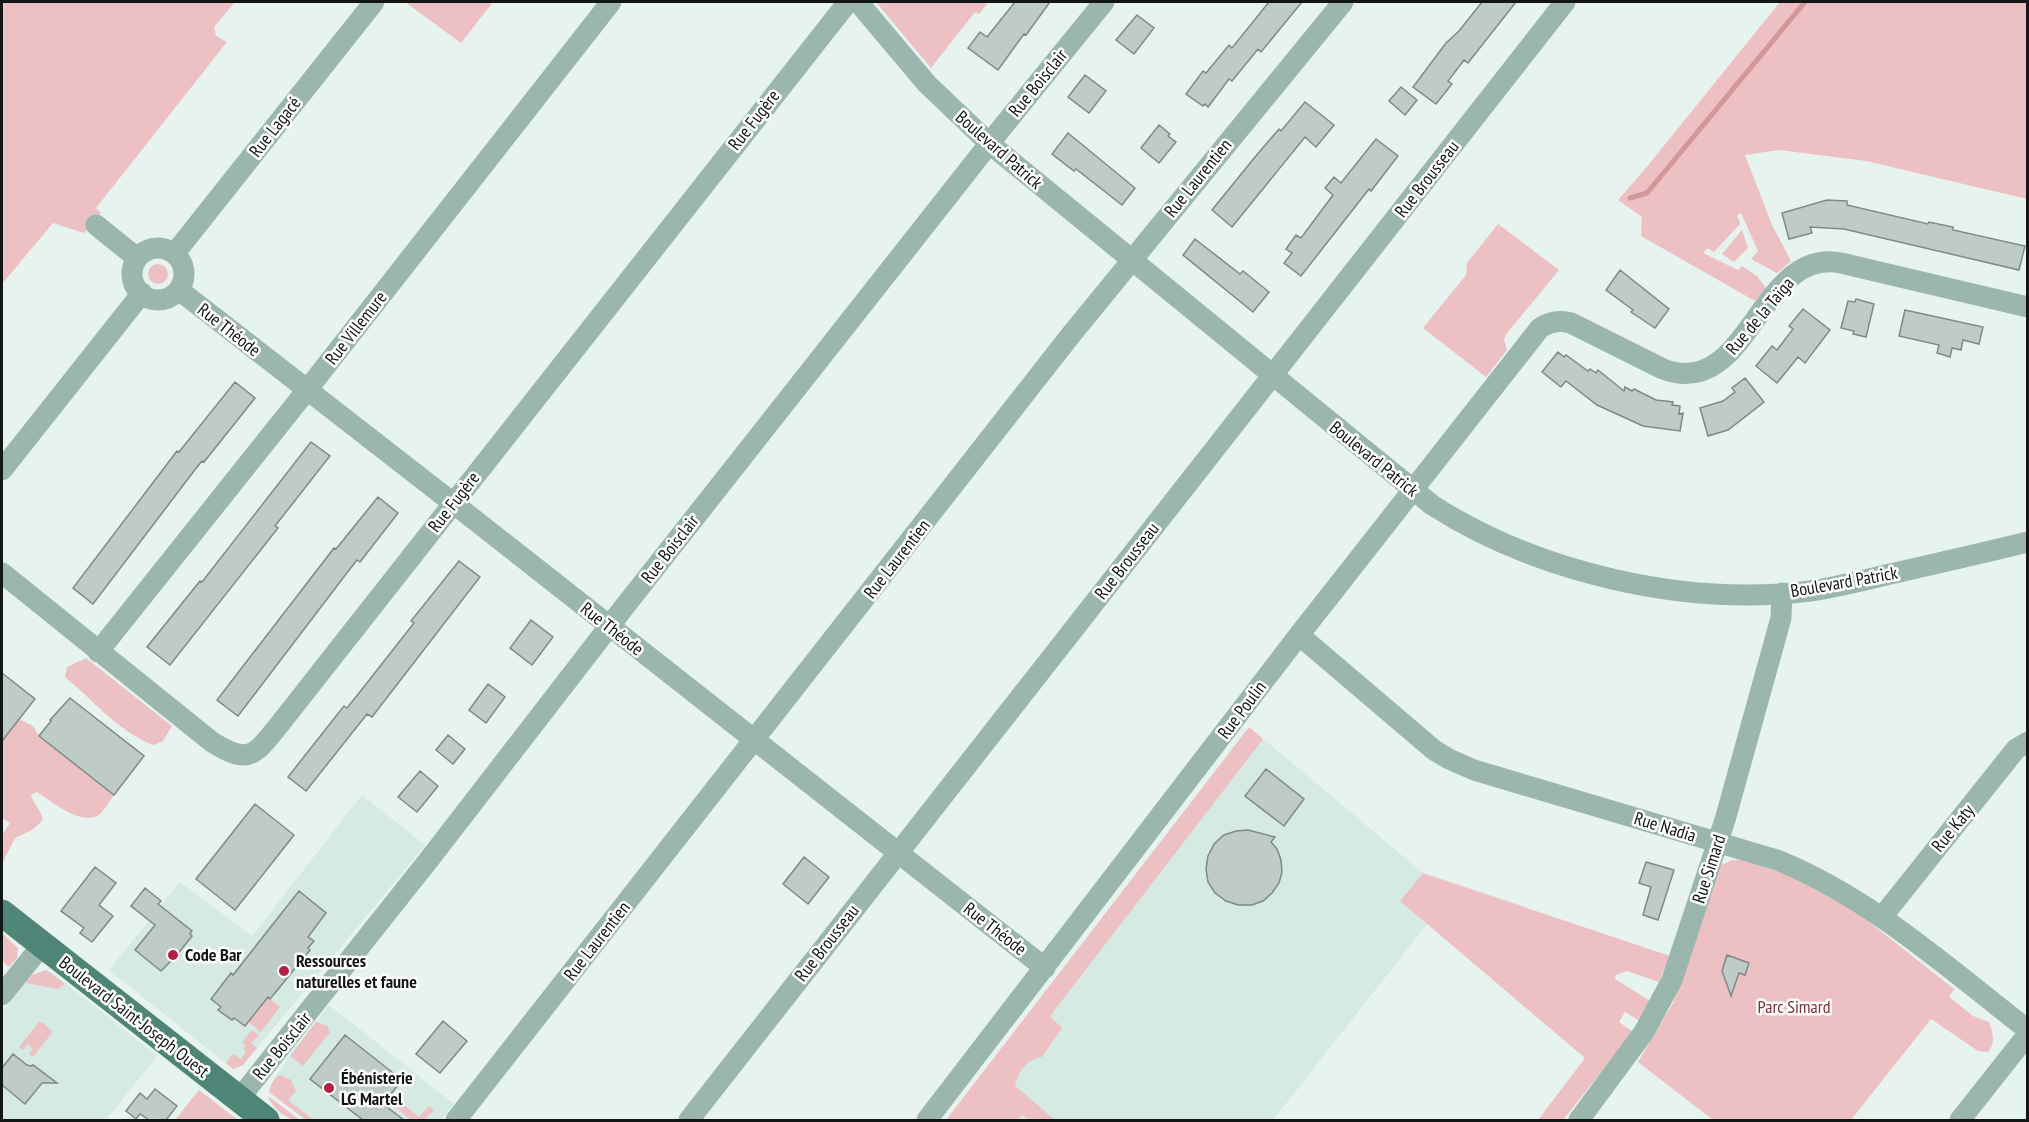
<svg xmlns="http://www.w3.org/2000/svg" width="2029" height="1122" font-family="'PT Sans Narrow',sans-serif">
<style>
.built{fill:#d4eae3}
.green{fill:#edc1c3}
.lines{fill:none;stroke-linecap:round;stroke-linejoin:round}
.stream{stroke:#d3979a;stroke-width:5}
.building{fill:#becbc7;stroke:#7e8a86;stroke-width:1.5}
.minor{stroke:#9ab6ad;stroke-width:21}
.major{stroke:#4f8576;stroke-width:27}
.poi-dot{fill:#b32041;stroke:#fff;stroke-width:2}
.labels{text-anchor:middle;stroke-width:5;stroke-linejoin:round;paint-order:stroke}
.street-label{font-size:18px;fill:#121615;stroke:#fff}
.poi-label{font-size:18px;font-weight:bold;fill:#121615;stroke:#fff;text-anchor:start}
.park-label{font-size:18px;fill:#7a3039;stroke:#fff}
</style>
<rect width="100%" height="100%" fill="#e6f3ef"/>
<path class="built" d="M1260,736L1423,873L1400,901L1427,924L1273,1120H1018L1022,1115L988,1088Z
M362,795L425,845L243,1065L233,1069L109,970L180,882L252,936Z
M46,970L52,973L157,1056L106,1120H2V1012L32,975Z
M329,1005L454,1104L441,1120H306L269,1092L272,1083L291,1053Z"/>
<path class="green" d="M2,2H235L214,27L216,36L227,42L96,208L101,213L84,233L53,223L2,284Z
M405,2H493L461,43Z
M876,2H989L979,14L975,12L931,68Z
M1780,2H2027V199L1866,161L1779,150L1745,155L1772,225L1791,261L1777,273L1751,259L1758,251L1741,213L1737,215L1740,224L1714,252L1707,248L1703,253L1738,270L1742,266L1757,276L1766,288L1755,301L1641,236L1642,217L1618,200L1650,163Z
M1498,224L1559,270L1507,333L1504,340L1507,350L1486,377L1423,328L1466,275L1467,263Z
M1742,230L1748,248L1734,262L1722,254Z
M148 274a10 10 0 1 1 20 0a10 10 0 1 1-20 0Z
M86,658L172,726L163,741L153,745C118,731 93,700 65,677L67,667Z
M19,719L33,726L39,736L114,795C110,801 105,809 100,814C84,828 51,801 37,792L31,795C33,804 41,809 43,820L32,830L15,838L2,864V835L10,823L2,818V741Z
M1249,727L1263,739L1050,1016L1062,1028L1042,1057C1026,1059 1018,1072 1015,1086L1055,1120H1029L1022,1115L1018,1120H946Z
M1732,860H1742L1788,875L1854,910L1954,989L1949,997L1973,1016L1989,1022C1993,1033 1996,1042 1988,1052L1978,1051L1931,1019L1851,1120H1713L1638,1062L1673,1003L1721,865Z
M1423,873L1670,956L1659,982L1627,971L1616,975L1615,979L1650,1001L1638,1020L1625,1012L1619,1022L1633,1032L1563,1120H1538L1585,1058L1400,901Z
M2,933L18,948L17,958L9,967L2,960Z
M46,970L65,984L58,989L26,983L32,975Z
M268,997L280,1007L261,1032L248,1022Z
M39,1022H42L52,1031L51,1034L33,1057L29,1054L33,1049L28,1044L23,1050L19,1047Z
M316,1022L327,1026L330,1032L303,1066L290,1056Z
M252,1030L259,1035L251,1043L257,1048L243,1065L233,1069L226,1063L233,1054L241,1059L246,1052L243,1049L246,1046L242,1042Z
M280,1075L291,1080L296,1091L288,1100L314,1120H306L269,1092C271,1085 274,1077 280,1075Z
M199,1090L238,1120H175Z
M391,1094L419,1117L429,1106L434,1110L425,1120H407L409,1118L386,1100Z
M268,1096L300,1120C287,1121 272,1108 268,1096Z"/>
<g class="lines">
<path class="stream" d="M1630,198L1647,193L1805,2"/>
</g>
<path class="building" d="M1015,2H1050L1026,35L1024,34L998,70L968,48L980,32L987,37Z
M1269,2H1302L1261,52L1258,49L1232,81L1229,79L1208,107L1205,104L1203,106L1186,94L1203,71L1206,73L1229,45L1232,48Z
M1482,2H1516L1468,63L1464,60L1448,81L1452,84L1436,104L1413,87L1446,43L1459,31Z
M1137,15L1154,28L1134,54L1116,40Z
M1085,75L1106,91L1089,113L1068,97Z
M1401,87L1417,100L1405,115L1389,101Z
M1305,102L1334,125L1316,147L1305,137L1232,227L1212,210L1255,157L1279,129L1281,131Z
M1159,125L1170,134L1168,136L1176,142L1159,163L1141,148Z
M1068,133L1135,188L1122,205L1076,169L1074,171L1052,154Z
M1376,139L1398,156L1371,191L1369,189L1301,276L1284,263L1292,253L1286,249L1296,235L1301,238L1333,195L1325,188L1334,177L1341,183Z
M1827,200L1847,201V205L1928,224L1929,222L1953,227V230L2025,246L2019,270L1844,229L1810,227L1812,233L1789,239L1782,213Z
M1195,239L1240,274L1243,271L1269,292L1253,312L1183,255Z
M1620,270L1669,309L1655,328L1631,312L1633,310L1606,290Z
M1856,299L1874,304L1866,337L1853,334L1854,331L1841,328L1848,301L1855,302Z
M1803,309L1830,330L1805,363L1798,357L1777,383L1756,366L1772,346L1777,350L1793,329L1789,326Z
M1905,310L1983,327L1979,344L1963,340L1961,350L1952,348L1950,357L1937,353L1939,345L1899,336Z
M1558,352L1564,357L1566,355L1588,371L1590,369L1596,373L1598,370L1624,391L1625,387L1632,391L1634,389L1656,400L1673,402L1672,405L1680,406L1679,414L1683,413L1680,431L1643,426L1597,405L1566,381L1561,387L1542,372Z
M1745,378L1764,402L1728,430L1708,436L1700,408L1723,401L1735,392L1732,388Z
M235,382L255,398L204,462L202,461L194,471L93,604L73,588L177,451L179,452Z
M311,442L330,456L275,526L278,528L170,665L147,647L200,581L202,582Z
M378,497L398,513L360,562L357,560L343,578L238,716L217,700L334,548L336,549Z
M459,561L480,577L372,717L367,714L306,791L288,777L344,706L347,708L363,688L414,623L411,621Z
M531,620L553,637L532,665L510,648Z
M2,673L35,699L2,741Z
M488,684L505,697L486,723L469,710Z
M70,698L144,756L114,795L39,736L51,721L50,720Z
M448,735L465,749L453,764L436,750Z
M1266,769L1304,799L1284,826L1245,796Z
M420,771L438,786L417,812L398,797Z
M255,804L294,835L235,910L196,879Z
M1248,830L1275,837L1271,842L1277,849L1281,860L1282,872L1279,883L1272,893L1263,901L1252,905H1238L1226,901L1215,893L1208,882L1206,869L1208,856L1214,844L1224,835L1236,831Z
M804,857L829,877L808,904L783,884Z
M1646,862L1674,870L1658,920L1643,915L1651,887L1639,883Z
M95,867L116,883L99,905L113,916L92,942L80,933L84,928L61,911Z
M145,888L161,901L158,904L192,931L190,934L192,936L176,956L161,971L135,950L155,925L131,906Z
M299,891L326,913L308,937L314,941L308,948L310,950L275,993L270,999L268,997L245,1026L234,1018L232,1020L218,1010L221,1007L211,999L231,973L233,975Z
M1727,955L1749,963L1745,975L1739,973L1731,996L1722,971Z
M443,1021L467,1041L440,1073L416,1054Z
M345,1035L402,1080L383,1104L404,1120H363L310,1079Z
M13,1054L27,1065L31,1066L33,1065L57,1083H42L25,1104L2,1085V1068Z
M155,1089L177,1106L166,1120H149L140,1114L136,1119L126,1111L140,1093L147,1099Z"/>
<g class="lines">
<path class="minor" d="M858,2L927,84L990,144L1432,505C1538,573 1686,607 1810,591C1839,587 1867,579 1895,573C1939,563 1983,553 2028,542
M96,225L137,258
M132 274a26 26 0 1 1 52 0a26 26 0 1 1-52 0Z
M175,253L374,2
M179,290L453,503L1045,968
M2,470L142,293
M2,573L212,742C249,765 254,756 279,725L848,2
M1299,635L1434,750L1449,759L1474,770L1777,860C1871,898 1948,968 2028,1030
M98,652L307,390L611,2
M1882,917L2016,749L2028,742
M2,995L42,945
M239,1099L431,857L625,606L1004,125L1104,2
M456,1120L1070,336L1343,2
M689,1120L1565,2
M927,1120L1299,635L1540,328C1551,321 1560,320 1571,323L1663,369C1749,402 1759,246 1841,263L2028,307
M1579,1120L1644,1032L1672,980L1725,820L1781,618L1782,593
M1960,1120L2028,1034"/>
<path class="major" d="M2,913L266,1120"/>
</g>
<g class="poi-dot">
<circle cx="173" cy="955" r="6"/>
<circle cx="284" cy="971" r="6"/>
<circle cx="329" cy="1088" r="6"/>
</g>
<g class="labels">
<g class="street-label">
<text transform="translate(1038 83) rotate(-51)" y="6">Rue Boisclair</text>
<text transform="translate(754 120) rotate(-52)" y="6">Rue Fugère</text>
<text transform="translate(275 127) rotate(-52)" y="6">Rue Lagacé</text>
<text transform="translate(999 150) rotate(41)" y="6">Boulevard Patrick</text>
<text transform="translate(1198 178) rotate(-51)" y="6">Rue Laurentien</text>
<text transform="translate(1427 179) rotate(-52)" y="6">Rue Brousseau</text>
<text transform="translate(1760 316) rotate(-50)" y="6">Rue de la Taïga</text>
<text transform="translate(356 328) rotate(-52)" y="6">Rue Villemure</text>
<text transform="translate(229 330) rotate(38)" y="6">Rue Théode</text>
<text transform="translate(1374 459) rotate(39)" y="6">Boulevard Patrick</text>
<text transform="translate(454 502) rotate(-52)" y="6">Rue Fugère</text>
<text transform="translate(670 549) rotate(-52)" y="6">Rue Boisclair</text>
<text transform="translate(897 559) rotate(-52)" y="6">Rue Laurentien</text>
<text transform="translate(1127 561) rotate(-52)" y="6">Rue Brousseau</text>
<text transform="translate(1844 582) rotate(-10)" y="6">Boulevard Patrick</text>
<text transform="translate(612 629) rotate(38)" y="6">Rue Théode</text>
<text transform="translate(1242 710) rotate(-53)" y="6">Rue Poulin</text>
<text transform="translate(1665 827) rotate(17)" y="6">Rue Nadia</text>
<text transform="translate(1953 828) rotate(-51)" y="6">Rue Katy</text>
<text transform="translate(1709 869) rotate(-72)" y="6">Rue Simard</text>
<text transform="translate(995 929) rotate(38)" y="6">Rue Théode</text>
<text transform="translate(597 941) rotate(-52)" y="6">Rue Laurentien</text>
<text transform="translate(827 943) rotate(-52)" y="6">Rue Brousseau</text>
<text transform="translate(134 1017) rotate(38)" y="6">Boulevard Saint-Joseph Ouest</text>
<text transform="translate(282 1046) rotate(-51)" y="6">Rue Boisclair</text>
</g>
<g class="poi-label">
<text x="185" y="961">Code Bar</text>
<text x="296" y="967">Ressources<tspan x="296" dy="21">naturelles et faune</tspan></text>
<text x="341" y="1084">Ébénisterie<tspan x="341" dy="21">LG Martel</tspan></text>
</g>
<g class="park-label">
<text x="1794" y="1013">Parc Simard</text>
</g>
</g>
<rect width="2029" height="1122" fill="none" stroke="#121615" stroke-width="6"/>
</svg>
